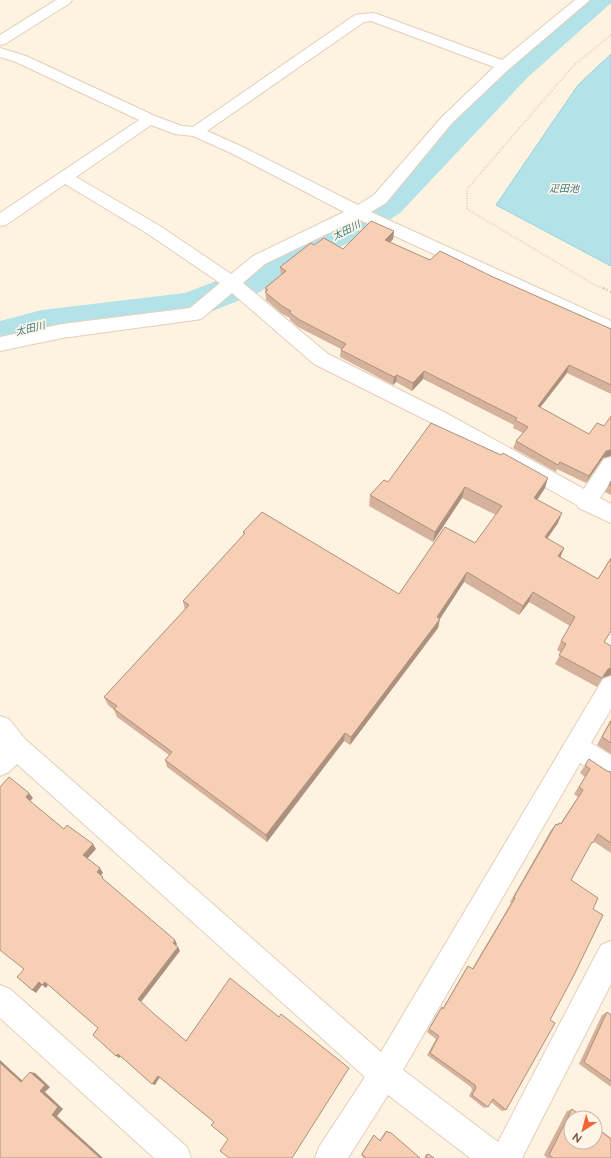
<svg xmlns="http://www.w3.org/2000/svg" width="611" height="1158" font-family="Raleway,'Noto Sans JP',sans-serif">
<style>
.water{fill:#b3e2e9;stroke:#98d2dc}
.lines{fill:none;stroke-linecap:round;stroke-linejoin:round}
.river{fill:#b3e2e9;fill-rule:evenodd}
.minor-casing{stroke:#e3cebb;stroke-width:2}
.path-far1{stroke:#dbb298;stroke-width:2;stroke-dasharray:0.5 2;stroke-linecap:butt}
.path{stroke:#dbb298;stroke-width:2.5;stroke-dasharray:1 3;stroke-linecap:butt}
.minor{fill:#fff;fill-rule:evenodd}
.wall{fill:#d4b29c}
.shaded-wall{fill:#ac917f}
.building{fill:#f6cfb5;stroke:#ac917f}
.labels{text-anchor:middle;stroke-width:3.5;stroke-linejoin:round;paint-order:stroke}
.far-water-label{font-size:10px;font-style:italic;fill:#3a7a86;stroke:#fff6e8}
</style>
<rect width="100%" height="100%" fill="#fef2e0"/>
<path class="water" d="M611,54V266L496,205L578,85Z"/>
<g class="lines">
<path class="river" d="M582,0H611V3L528,77L400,213L373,230L276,280L260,292L203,315L190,319L42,338L0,349V321L42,310L185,293L234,274L250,262L349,214L376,197L506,63Z"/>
<defs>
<path id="minor" d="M56,0H72L70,3L5,44L0,45V35Z
M575,0H590L509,69L452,123L386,203L371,212L611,321V336L358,219L265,264L243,283L328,354L444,412L584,489L604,459L611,457V481L600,498L611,504V523L579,508L577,505L430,422L314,364L232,293L201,319L195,320L62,338L0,351V337L62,324L190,308L220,283L148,234L65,184L6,225L0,226V213L139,120L16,62L0,57V48L26,56L155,116L182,126L193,127L355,15L372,13L377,14L502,60ZM371,21L494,67L442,117L374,195L358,205L243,147L207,131L364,22ZM151,125L175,134L193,136L231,153L344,212L253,256L231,274L160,226L76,177Z
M611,676V709L591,743L611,755V781L602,777L580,763L403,1070L498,1142L601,945L611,941V984L522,1158H470L388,1095L348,1158H315L319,1147L365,1077L17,764L9,772L0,776V716L9,719L25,739L381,1052L603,679Z
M0,985L10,989L187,1147L191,1158H154L0,1018Z"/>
</defs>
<use href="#minor" class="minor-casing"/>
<path class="path-far1" d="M605,289L593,284L467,209V189L573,66L611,35"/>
<path class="path" d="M603,288L611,292"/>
<use href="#minor" class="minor"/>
</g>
<path class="wall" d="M394,231L393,239L390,243L430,260L491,276L611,329V394L567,373L540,408L603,458L586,483L557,469L556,472L513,448L516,441L523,433L513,428L514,425L423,379L412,391L396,382L393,385L340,357L341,349L298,327L290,320V318L282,314L266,300L265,288L281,275L280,267L314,245L343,249Z
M611,481V495L605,492Z
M388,482L545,488L537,500L558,523L547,539L564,548L560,558L598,579L611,558V632L604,642L611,646V675L602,678L597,687L555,664L561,653L557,650L561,641L570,626L529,602L519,615L464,582L440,618L438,628L350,745L344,741L267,842L167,767L165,760L169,755L117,717L114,710L108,705L104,697L185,610L183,601L244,535L243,532L399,594L475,543L496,515L462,498L433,542L369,506L370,495Z
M611,719V754L597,745Z
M589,759L607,771L611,772V853L593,841L589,847L571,880L593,909L550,1020L506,1110L502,1111L491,1102L488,1107L484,1108L469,1096L472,1090L471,1087L427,1055L436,1039L427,1032L439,1011L442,1007L443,1008L465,970L468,966L472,969L511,903L510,902L551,830L556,824L558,825L560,824L578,797L574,794L585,777L580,773Z
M607,1012L611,1014V1087L579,1064L602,1015Z
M572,1109L611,1138V1158H547L544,1155L567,1111Z
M387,1131L389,1133L390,1132L420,1158H364L361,1155L373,1136L374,1135L380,1140L385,1132Z
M426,1154H428L434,1158H424Z"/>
<path class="shaded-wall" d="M394,231L393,239L384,248L385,240Z
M569,365L567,373L535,414L538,406Z
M424,371L423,379L412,391L413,383Z
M397,375L396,382L393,385L394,377Z
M611,450V456L603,458L586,483L589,476L606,451Z
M548,478L545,488L531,509L534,498Z
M465,487L462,498L433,542L435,532Z
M562,513L558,523L541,547L545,537Z
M564,548L560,558L558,556Z
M467,572L464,582L438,622L440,619L438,628L350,745L351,737L437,617Z
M533,592L529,602L519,615L523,606Z
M611,668V675L602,678L597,687L608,669Z
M345,733L344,741L267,842L266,835Z
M29,793L33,798L29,802L26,797Z
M93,844L96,849L87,859L83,855Z
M100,868L103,873L100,876L97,872Z
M175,940L177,944L175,947L173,943Z
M178,947L180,951L141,1002L138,999Z
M39,982H45L48,985L46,988L42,985L36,993L32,990Z
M118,1054L121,1056L119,1058L116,1056Z
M0,1060L26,1084L21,1082L0,1063Z
M30,1072L35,1073L50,1087L45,1092L63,1109L57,1116L103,1158H100L52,1115Z
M158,1076L160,1077L155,1085L152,1084Z"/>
<path class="building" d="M371,221L394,231L385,240L430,260L440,251L491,276L611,329V385L569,365L538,406L589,434L597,423L604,426L611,416V450L606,451L589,476L560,462L558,465L516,441L528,427L515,420L517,418L424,371L413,383L397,375L394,377L341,350L346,344L298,319L289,312L291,311L282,306L265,292L268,290L265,288L286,271L280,267L311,243L314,245L324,238L343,249Z
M431,423L501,455L503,453L548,478L534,498L562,513L545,537L564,548L558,556L598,579L611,558V631L604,642L611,646V668L608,669L602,678L559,655L566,644L561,641L575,617L533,592L523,606L467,572L437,617L440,619L351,737L345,733L266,835L165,760L172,752L114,709L117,706L104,697L189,605L183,601L245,533L243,532L262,512L399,594L445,527L475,543L502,506L465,487L435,532L370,495L384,480L388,482Z
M611,481V486L609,485Z
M611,721V743L602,737Z
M589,759L607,771L611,772V843L598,834L593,843L592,842L571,880L598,898L593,909L603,915L574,975L550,1020L555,1023L506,1110L493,1099L488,1107L472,1095L476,1088L475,1085L430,1053L439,1036L429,1029L442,1007L443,1009L468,966L473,969L515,898L514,897L556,824L558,825L559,823L561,824L583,790L579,787L590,769L585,765Z
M9,777L29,793L26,797L30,801L64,829L67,825L93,844L83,855L100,868L97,872L103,877L102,878L175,940L173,943L178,947L138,999L153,1013L186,1041L230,978L279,1017L281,1014L349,1068L292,1158H229L220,1151L228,1139L211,1125L214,1122L158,1076L152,1084L118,1054L116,1056L93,1035L98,1028L45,982L42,985L39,982L32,990L17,977L24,969L0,950V787Z
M607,1012L611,1015V1081L584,1062Z
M0,1063L21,1082L30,1072L45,1085L40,1091L58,1107L52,1115L100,1158H0Z
M572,1109L583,1118H571V1142H595V1127L611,1139V1158H553L549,1155Z
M387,1131L389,1133L390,1132L420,1158H366L362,1154L374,1135L380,1141Z
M428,1154L434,1158H426Z"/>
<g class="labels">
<g class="far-water-label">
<text x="564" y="192">疋田池</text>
<text transform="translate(346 230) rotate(-27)" y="4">太田川</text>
<text transform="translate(30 328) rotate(-14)" y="4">太田川</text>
</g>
</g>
<g transform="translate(583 1130) rotate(216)"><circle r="19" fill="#fff6e8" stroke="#c9b6a7"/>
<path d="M0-3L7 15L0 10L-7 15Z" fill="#f46239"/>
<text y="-6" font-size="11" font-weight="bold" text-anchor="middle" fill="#775745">N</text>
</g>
</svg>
